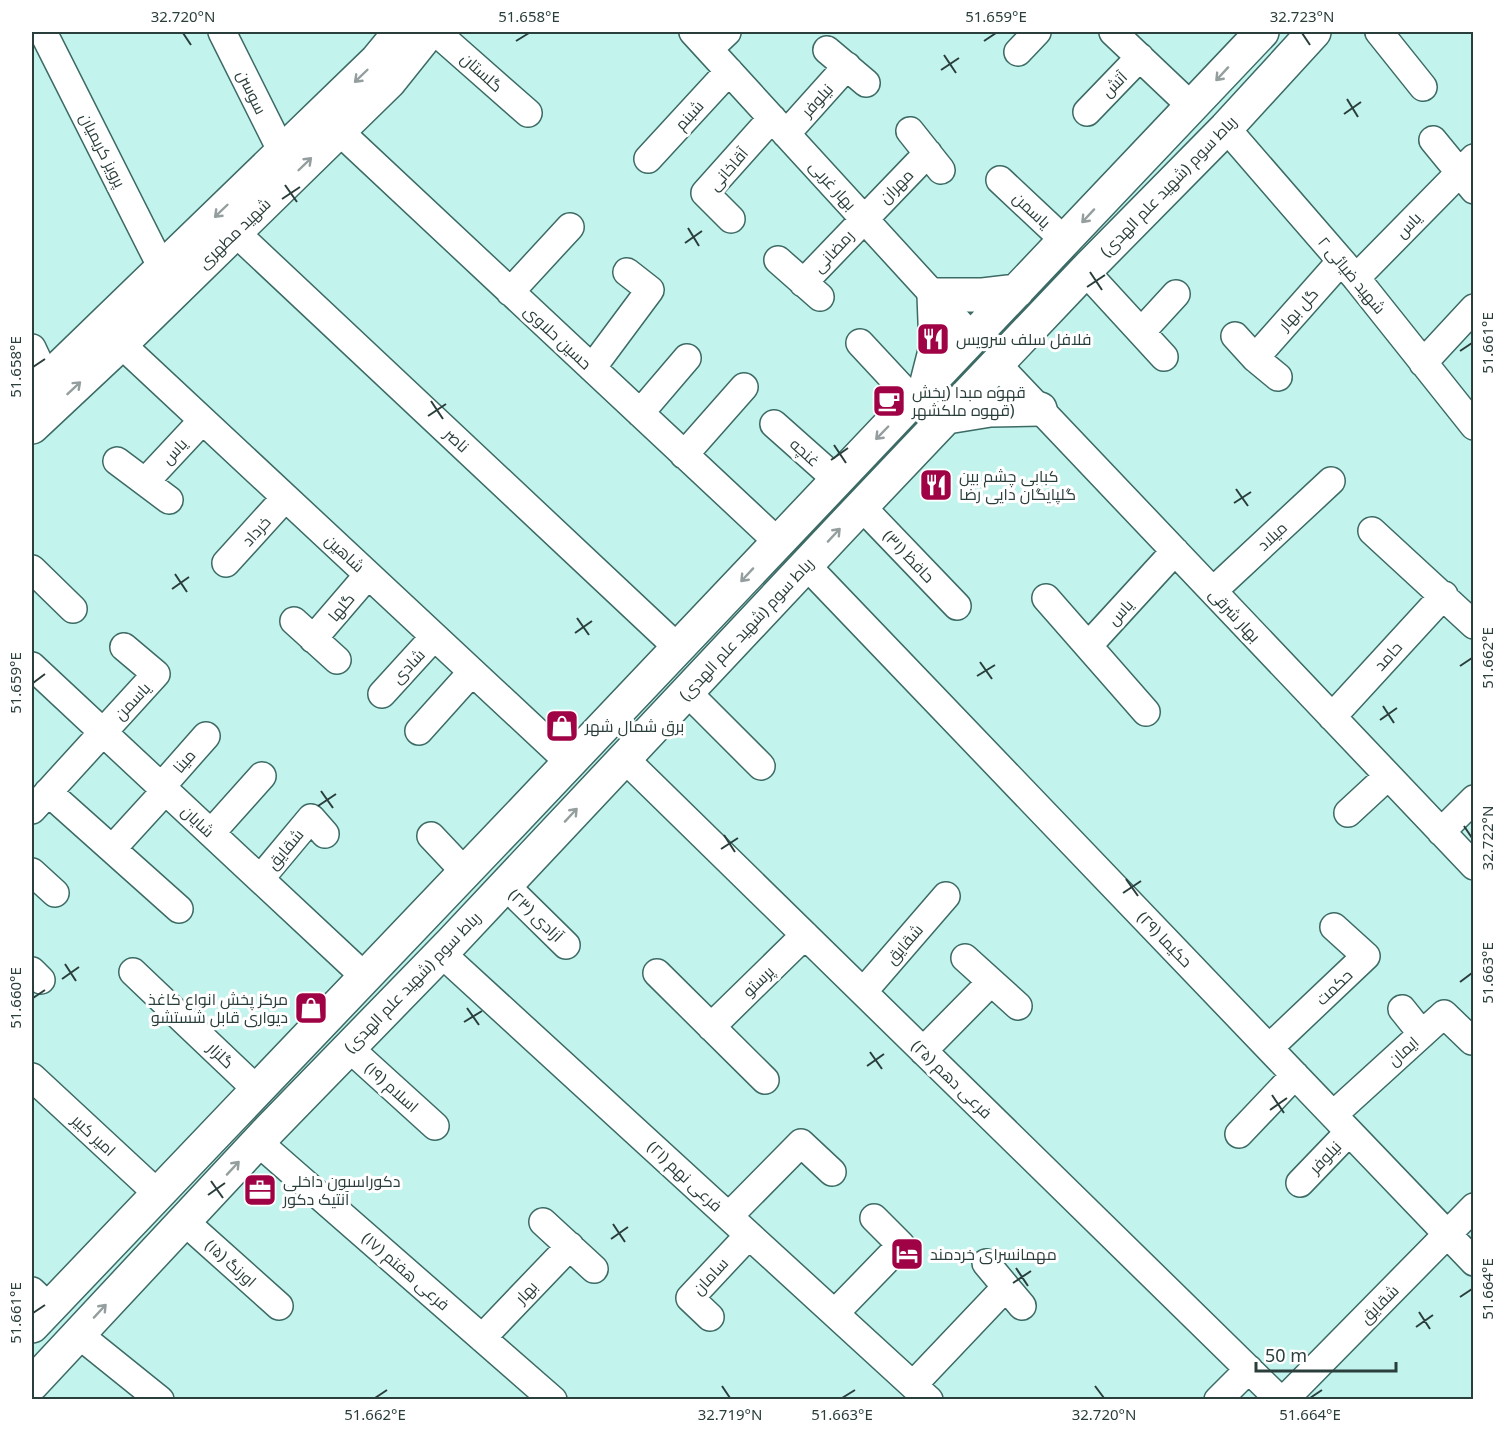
<svg xmlns="http://www.w3.org/2000/svg" width="1505" height="1431" font-family="'Noto Sans',Cairo,sans-serif">
<style>
.lines{fill:none;stroke-linecap:round;stroke-linejoin:round}
.minor-casing{stroke:#3c6a65;stroke-width:30}
.major-casing{stroke:#3c6a65;stroke-width:36}
.minor{stroke:#fff;stroke-width:27}
.major{stroke:#fff;stroke-width:33}
.oneway{stroke:#949e9e}
.ticks{fill:none;stroke:#2a3e3c;stroke-width:2}
.labels{text-anchor:middle;stroke-width:6;stroke-linejoin:round;paint-order:stroke}
.street-label{font-size:16px;fill:#2a3e3c;stroke:#fff}
.poi-label{font-size:16px;fill:#2a3e3c;stroke:#fff;text-anchor:start}
.neatline{fill:none;stroke:#2a3e3c;stroke-width:2}
.ticks-label{font-size:15px;text-anchor:middle;fill:#2a3e3c}
</style>
<rect width="100%" height="100%" fill="#c3f3ed"/>
<g class="lines">
<defs>
<path id="minor" d="M43,32L162,268
M222,32L282,152
M436,32L528,113
M693,32L973,338
M1113,32L1191,106
M1379,32L1423,87
M709,49L727,32
M827,50L866,83
M1018,52L1037,32
M1087,112L1140,57
M1226,128L1356,278L1474,426
M339,131L778,542
M910,131L941,170
M786,134L847,66
M1433,140L1474,190
M648,159L729,71
M1000,180L1065,241
M731,219L705,193L772,118
M235,232L678,648
M778,260L820,297
M1085,271L1164,357
M1356,278L1474,158
M803,283L928,153
M510,292L570,227
M1142,331L1176,294
M1235,336L1255,358L1278,377
M860,343L913,400
M121,344L569,762
M32,348L47,380
M1255,358L1341,261
M1423,363L1474,308
M997,364L1474,866
M592,368L650,290L627,272
M640,413L687,358
M774,424L837,480
M684,455L744,387
M117,461L169,500
M145,482L202,421
M861,506L957,606
M1372,531L1474,625
M226,563L285,498
M806,565L1474,1262
M32,569L73,609
M1213,591L1331,481
M1046,598L1146,712
M294,621L337,660
M313,639L368,575
M1088,646L1175,551
M32,666L364,976
M687,692L761,766
M382,694L434,637
M1332,717L1444,595
M419,731L472,672
M624,758L1280,1400
M161,787L206,736
M48,792L179,909
M32,810L156,674L124,647
M1348,813L1388,776
M1441,832L1474,799
M211,833L262,776
M431,836L464,871
M112,849L165,791
M32,872L55,893
M260,879L311,818L325,834
M505,885L566,945
M441,953L929,1400
M965,958L1018,1006
M32,971L41,980
M133,972L256,1089
M657,973L765,1080
M863,992L946,896
M1402,1009L1422,1034
M711,1027L805,935
M349,1048L435,1126
M1269,1048L1366,956L1334,927
M923,1051L991,982
M32,1077L157,1193
M1333,1115L1444,1014L1472,1041
M1239,1134L1295,1075
M258,1142L553,1400
M1300,1183L1349,1132
M729,1216L801,1143L832,1172
M184,1221L279,1306
M543,1222L594,1269
M986,1263L1022,1306
M32,1291L49,1307
M835,1313L901,1245L874,1218
M710,1317L690,1298L749,1235
M78,1334L160,1400
M482,1338L570,1246
M913,1385L1006,1287
M1218,1400L1249,1369
M1284,1400L1474,1207"/>
<path id="major" d="M926,386L936,347L934,295H983L1017,291
M32,394L377,60L400,32
M947,417L990,410L1040,409
M32,427L127,338L389,82L429,32
M32,1326L511,824L1262,32
M32,1384L270,1129L452,942L842,527L1085,271L1226,128L1314,32"/>
</defs>
<use href="#minor" class="minor-casing"/>
<use href="#major" class="major-casing"/>
<use href="#minor" class="minor"/>
<use href="#major" class="major"/>
</g>
<defs><path id="oneway-shaft" d="M-6 0H5M1.5-3L5.5 0L1.5 3" fill="none" stroke-width="1.6" stroke-linecap="round" stroke-linejoin="round" transform="scale(1.5)"/></defs>
<g class="oneway">
<use href="#oneway-shaft" transform="translate(1222 74) rotate(133)"/>
<use href="#oneway-shaft" transform="translate(361 76) rotate(136)"/>
<use href="#oneway-shaft" transform="translate(305 164) rotate(-44)"/>
<use href="#oneway-shaft" transform="translate(221 211) rotate(136)"/>
<use href="#oneway-shaft" transform="translate(1088 216) rotate(133)"/>
<use href="#oneway-shaft" transform="translate(74 388) rotate(-43)"/>
<use href="#oneway-shaft" transform="translate(882 433) rotate(134)"/>
<use href="#oneway-shaft" transform="translate(834 535) rotate(-47)"/>
<use href="#oneway-shaft" transform="translate(747 575) rotate(133)"/>
<use href="#oneway-shaft" transform="translate(571 815) rotate(-47)"/>
<use href="#oneway-shaft" transform="translate(233 1168) rotate(-47)"/>
<use href="#oneway-shaft" transform="translate(100 1311) rotate(-47)"/>
</g>
<path class="ticks" d="M183,33L191,45M1302,33L1310,45M516,41L529,33M984,41L996,33M944,55L956,73M941,70L959,58M1347,99L1358,117M1344,114L1361,102M285,185L297,202M282,199L300,187M688,228L699,246M685,243L702,231M1090,272L1102,290M1087,287L1105,275M1460,351L1472,343M33,367L45,359M431,401L443,419M428,416L446,404M834,445L846,463M831,460L848,448M1236,489L1248,506M1234,503L1251,492M175,574L187,592M172,589L189,577M577,618L589,635M575,633L592,621M980,662L992,679M1460,666L1472,658M977,676L995,665M33,683L45,674M1383,706L1394,723M1380,720L1397,708M321,791L333,808M318,806L336,794M1464,826L1472,838M724,835L735,852M721,849L738,838M1126,879L1138,896M1123,893L1141,881M65,964L76,981M62,979L79,967M1460,982L1472,973M33,998L45,990M467,1008L479,1025M464,1022L482,1011M870,1052L882,1069M867,1066L884,1054M1272,1095L1284,1113M1270,1110L1287,1098M211,1181L223,1198M208,1195L225,1183M613,1224L625,1242M611,1239L628,1227M1016,1268L1028,1286M1013,1283L1031,1271M1460,1297L1472,1289M1419,1312L1430,1329M33,1313L45,1305M1416,1327L1433,1315M722,1386L730,1398M1095,1386L1104,1398M375,1398L387,1390M842,1398L855,1390M1310,1398L1322,1390"/>
<defs>
<symbol id="restaurant-square" viewBox="-11 -11 22 22"><rect x="-9" y="-9" width="18" height="18" rx="4" fill="#a00345" stroke="#fff"/><path d="M-5-6h1v4h1v-4h1v4h1v-4h1v5L-1.5 .5V6h-2V.5L-5-1ZM5-6V6H3V1.5H1.5Q1.5-4 5-6Z" fill="#fff"/></symbol>
<symbol id="cafe-square" viewBox="-11 -11 22 22"><rect x="-9" y="-9" width="18" height="18" rx="4" fill="#a00345" stroke="#fff"/><path d="M-5.5-4.5H6V0H3Q3 3.5 0 3.5H-2.5Q-5.5 3.5-5.5 0ZM3-3.2v2h1.7v-2ZM-6 4.5H4V6H-6Z" fill="#fff"/></symbol>
<symbol id="shop-square" viewBox="-11 -11 22 22"><rect x="-9" y="-9" width="18" height="18" rx="4" fill="#a00345" stroke="#fff"/><path d="M-5-2.5h2.3a2.7 3.5 0 0 1 5.4 0H5L5.5 6h-11ZM-1.5-2.5h3a1.5 2.3 0 0 0-3 0Z" fill="#fff"/></symbol>
<symbol id="office-square" viewBox="-11 -11 22 22"><rect x="-9" y="-9" width="18" height="18" rx="4" fill="#a00345" stroke="#fff"/><path d="M-6-3h4V-5.5h4V-3h4V5H-6ZM-1-4.5V-3h2v-1.5ZM-6 0V1H6V0Z" fill="#fff"/></symbol>
<symbol id="hotel-square" viewBox="-11 -11 22 22"><rect x="-9" y="-9" width="18" height="18" rx="4" fill="#a00345" stroke="#fff"/><path d="M-6-4.5h1.5V1H6V5H4.5V3h-9V5H-6ZM-4 0a1.8 1.8 0 1 1 3.6 0ZM.5 0V-2.5h3Q6-2.5 6 0Z" fill="#fff"/></symbol>
</defs>
<g fill-rule="evenodd">
<use href="#restaurant-square" x="914" y="320" width="38" height="38"/>
<use href="#cafe-square" x="870" y="382" width="38" height="38"/>
<use href="#restaurant-square" x="917" y="466" width="38" height="38"/>
<use href="#shop-square" x="543" y="707" width="38" height="38"/>
<use href="#shop-square" x="292" y="989" width="38" height="38"/>
<use href="#office-square" x="241" y="1171" width="38" height="38"/>
<use href="#hotel-square" x="888" y="1235" width="38" height="38"/>
</g>
<g class="labels">
<g class="street-label">
<text transform="translate(482 72) rotate(42)" y="6">گلستان</text>
<text transform="translate(1114 84) rotate(-45)" y="6">آتش</text>
<text transform="translate(252 92) rotate(64)" y="6">سوسن</text>
<text transform="translate(817 100) rotate(-48)" y="6">نیلوفر</text>
<text transform="translate(689 115) rotate(-48)" y="6">شبنم</text>
<text transform="translate(103 150) rotate(63)" y="6">پرویز کریمیان</text>
<text transform="translate(728 169) rotate(-49)" y="6">آقاخانی</text>
<text transform="translate(833 185) rotate(48)" y="6">بهار غربی</text>
<text transform="translate(896 186) rotate(-45)" y="6">مهران</text>
<text transform="translate(1168 186) rotate(-46)" y="6">رباط سوم (شهید علم الهدی)</text>
<text transform="translate(1032 210) rotate(43)" y="6">یاسمن</text>
<text transform="translate(1408 225) rotate(-46)" y="6">یاس</text>
<text transform="translate(234 233) rotate(-44)" y="6">شهید مطهری</text>
<text transform="translate(833 251) rotate(-47)" y="6">رمضانی</text>
<text transform="translate(1352 275) rotate(50)" y="6">شهید ضیائی ۲</text>
<text transform="translate(1298 309) rotate(-48)" y="6">گل بهار</text>
<text transform="translate(558 337) rotate(43)" y="6">حسین حلاوی</text>
<text transform="translate(457 440) rotate(43)" y="6">ناصر</text>
<text transform="translate(174 451) rotate(-47)" y="6">یاس</text>
<text transform="translate(805 452) rotate(42)" y="6">غنچه</text>
<text transform="translate(256 531) rotate(-48)" y="6">خرداد</text>
<text transform="translate(1272 536) rotate(-43)" y="6">میلاد</text>
<text transform="translate(345 553) rotate(43)" y="6">شاهین</text>
<text transform="translate(909 556) rotate(46)" y="6">حافظ (۳۱)</text>
<text transform="translate(341 607) rotate(-50)" y="6">گلها</text>
<text transform="translate(1120 612) rotate(-47)" y="6">یاس</text>
<text transform="translate(1235 615) rotate(47)" y="6">بهار شرقی</text>
<text transform="translate(746 629) rotate(-47)" y="6">رباط سوم (شهید علم الهدی)</text>
<text transform="translate(1388 656) rotate(-48)" y="6">حامد</text>
<text transform="translate(408 666) rotate(-47)" y="6">شادی</text>
<text transform="translate(132 701) rotate(-47)" y="6">یاسمن</text>
<text transform="translate(184 761) rotate(-49)" y="6">مینا</text>
<text transform="translate(198 821) rotate(43)" y="6">شایان</text>
<text transform="translate(285 849) rotate(-50)" y="6">شقایق</text>
<text transform="translate(536 915) rotate(44)" y="6">آزادی (۲۳)</text>
<text transform="translate(1165 939) rotate(46)" y="6">حکیما (۲۹)</text>
<text transform="translate(904 944) rotate(-49)" y="6">شقایق</text>
<text transform="translate(758 981) rotate(-44)" y="6">پرستو</text>
<text transform="translate(412 982) rotate(-46)" y="6">رباط سوم (شهید علم الهدی)</text>
<text transform="translate(1334 987) rotate(-44)" y="6">حکمت</text>
<text transform="translate(1403 1051) rotate(-42)" y="6">ایمان</text>
<text transform="translate(221 1055) rotate(44)" y="6">گلزار</text>
<text transform="translate(952 1079) rotate(44)" y="6">فرعی دهم (۲۵)</text>
<text transform="translate(392 1087) rotate(42)" y="6">اسلام (۱۹)</text>
<text transform="translate(94 1135) rotate(43)" y="6">امیر کبیر</text>
<text transform="translate(1325 1157) rotate(-46)" y="6">نیلوفر</text>
<text transform="translate(685 1176) rotate(43)" y="6">فرعی نهم (۲۱)</text>
<text transform="translate(231 1263) rotate(42)" y="6">اورنگ (۱۵)</text>
<text transform="translate(406 1271) rotate(41)" y="6">فرعی هفتم (۱۷)</text>
<text transform="translate(710 1276) rotate(-47)" y="6">سامان</text>
<text transform="translate(526 1292) rotate(-47)" y="6">بهار</text>
<text transform="translate(1379 1304) rotate(-45)" y="6">شقایق</text>
</g>
<g class="poi-label">
<text x="956" y="345">فلافل سلف سرویس</text>
<text x="912" y="398">قهوه مبدا (پخش<tspan x="912" dy="18">قهوه ملکشهر)</tspan></text>
<text x="959" y="482">کبابی چشم بین<tspan x="959" dy="18">گلپایگان دایی رضا</tspan></text>
<text x="585" y="732">برق شمال شهر</text>
<text x="288" y="1005" text-anchor="end">مرکز پخش انواع کاغذ<tspan x="288" dy="18">دیواری قابل شستشو</tspan></text>
<text x="283" y="1187">دکوراسیون داخلی<tspan x="283" dy="18">آنتیک دکور</tspan></text>
<text x="930" y="1260">مهمانسرای خردمند</text>
</g>
</g>
<rect width="1505" height="1431" fill="none" stroke="#ffffff" stroke-width="66"/>
<path d="M1256 1362v9h140v-9" fill="none" stroke="#2a3e3c" stroke-width="3"/>
<text x="1265" y="1362" font-size="18" fill="#2a3e3c" stroke="#ffffff" stroke-width="4.5" paint-order="stroke">50 m</text>
<rect x="33" y="33" width="1439" height="1365" class="neatline"/>
<g class="ticks-label">
<text x="183" y="22">32.720°N</text>
<text x="529" y="22">51.658°E</text>
<text x="996" y="22">51.659°E</text>
<text x="1302" y="22">32.723°N</text>
<text transform="translate(1488 343) rotate(-90)" y="5">51.661°E</text>
<text transform="translate(16 367) rotate(-90)" y="5">51.658°E</text>
<text transform="translate(1488 658) rotate(-90)" y="5">51.662°E</text>
<text transform="translate(16 683) rotate(-90)" y="5">51.659°E</text>
<text transform="translate(1488 838) rotate(-90)" y="5">32.722°N</text>
<text transform="translate(1488 973) rotate(-90)" y="5">51.663°E</text>
<text transform="translate(16 998) rotate(-90)" y="5">51.660°E</text>
<text transform="translate(1488 1289) rotate(-90)" y="5">51.664°E</text>
<text transform="translate(16 1313) rotate(-90)" y="5">51.661°E</text>
<text x="375" y="1420">51.662°E</text>
<text x="730" y="1420">32.719°N</text>
<text x="842" y="1420">51.663°E</text>
<text x="1104" y="1420">32.720°N</text>
<text x="1310" y="1420">51.664°E</text>
</g>
</svg>
